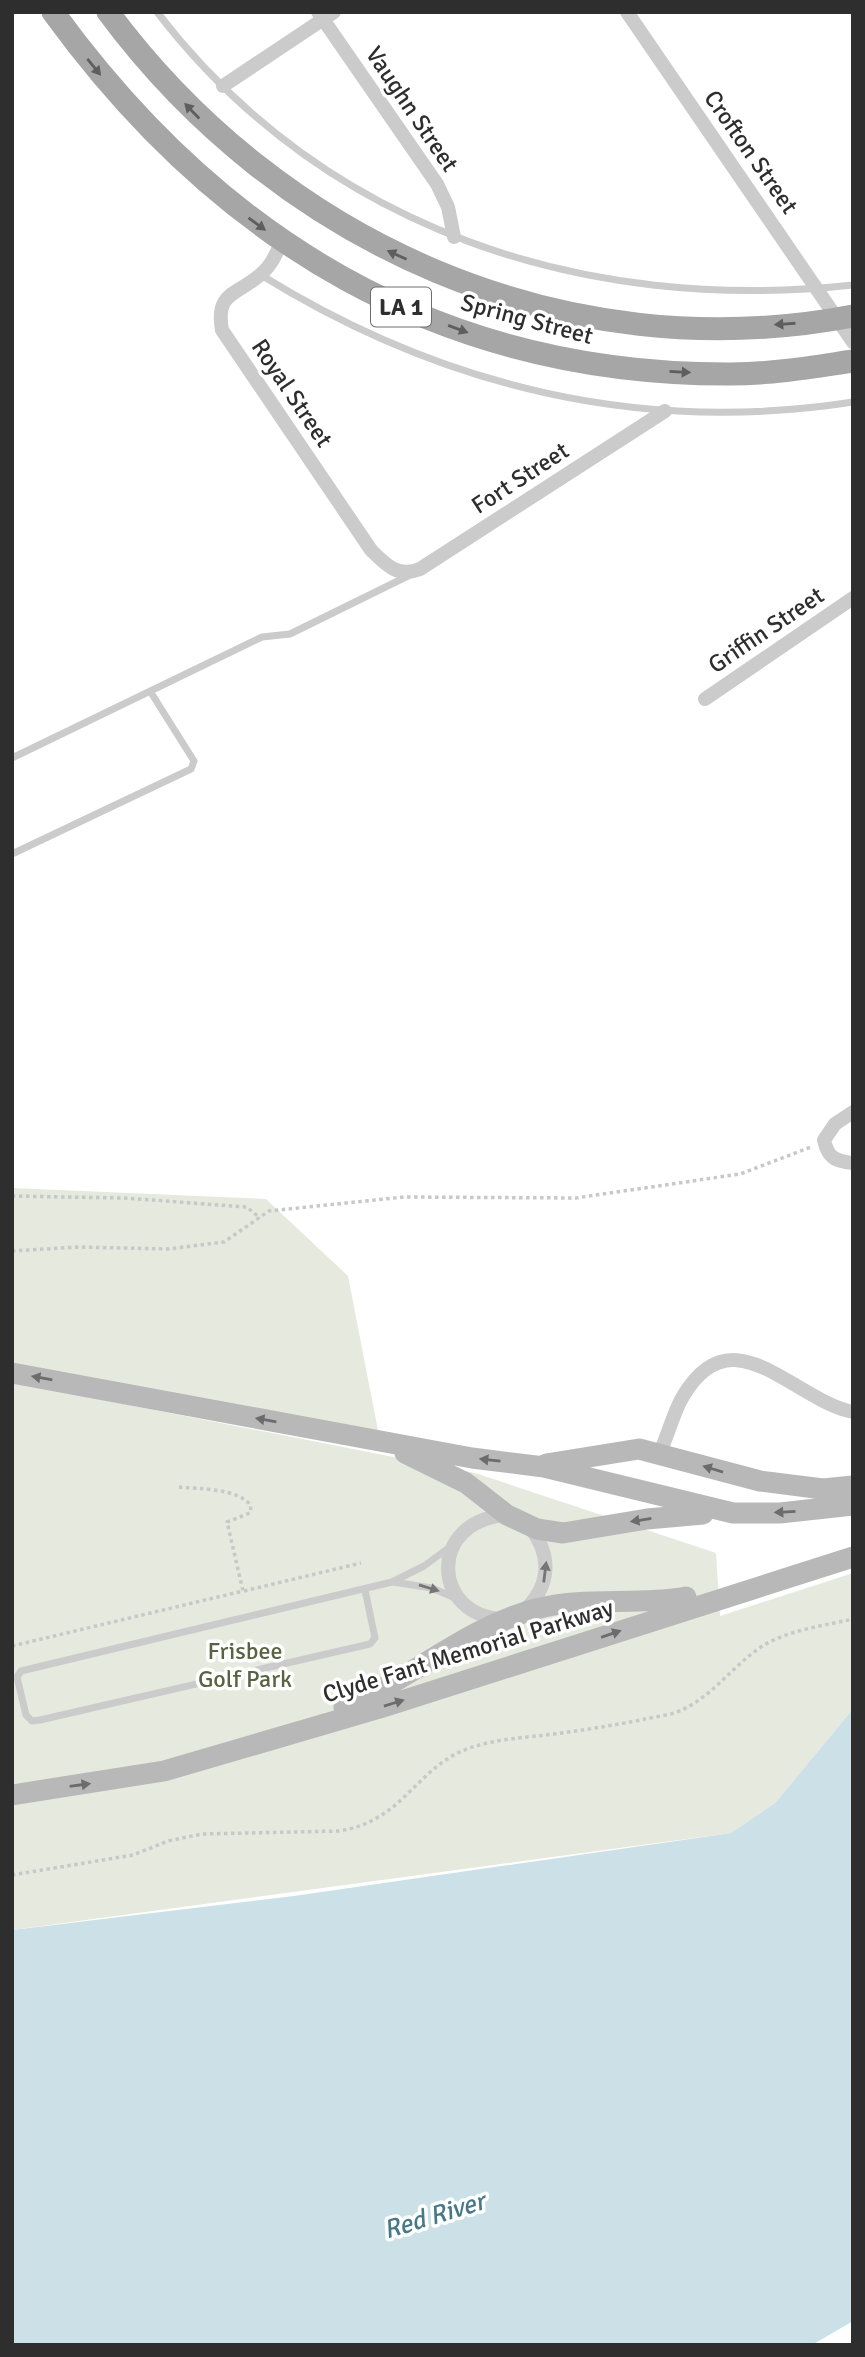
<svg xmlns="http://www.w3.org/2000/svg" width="865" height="2357" font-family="Signika,sans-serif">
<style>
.green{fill:#e6e9dd}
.water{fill:#cce1e7}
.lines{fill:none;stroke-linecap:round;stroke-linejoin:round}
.path{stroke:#c8c8c8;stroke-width:3.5;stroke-dasharray:3.5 3.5;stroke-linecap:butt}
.lane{stroke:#cbcbcb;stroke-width:7}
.street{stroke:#cbcbcb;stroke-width:14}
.secondary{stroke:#b8b8b8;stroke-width:21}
.primary{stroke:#a6a6a6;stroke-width:23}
.oneway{fill:#5e5e5e}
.oneway2{fill:#6c6c6c}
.oneway3{fill:#757575}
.labels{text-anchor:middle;stroke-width:7;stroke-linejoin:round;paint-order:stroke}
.shield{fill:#fff;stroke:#6d6d6d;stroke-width:2}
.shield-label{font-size:23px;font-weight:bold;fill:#2e2e2e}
.street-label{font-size:24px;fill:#2e2e2e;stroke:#fff}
.park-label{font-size:24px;fill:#586441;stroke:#fff}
.water-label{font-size:26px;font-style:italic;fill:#467986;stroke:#fff}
</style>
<rect width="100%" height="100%" fill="#fff"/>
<path class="green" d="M12,1188L266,1199L348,1276L380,1441L12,1364Z
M12,1382L475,1473L716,1553L720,1616L853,1573V1709L775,1803L731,1833L12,1930Z"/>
<path class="water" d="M853,1709V2321L812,2345H12V1930L294,1896L731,1833L775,1803Z"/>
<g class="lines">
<path class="path" d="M12,1196L123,1198L247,1207L260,1218
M12,1251L78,1247L168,1249L224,1242L269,1211L404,1197L576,1198L740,1174L811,1147
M244,1591L361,1563
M12,1646L243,1591L227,1522L250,1513L251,1506C239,1488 198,1489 178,1487
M12,1875L133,1855L168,1841L202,1834L339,1831C402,1821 413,1773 462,1751C487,1740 519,1738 546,1735C578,1731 609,1726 641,1720C652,1717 666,1716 677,1712C712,1698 731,1667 761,1647C787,1630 823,1626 853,1619"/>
<path class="lane" d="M157,12C325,230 585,314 853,285
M261,275C442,387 641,435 853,402
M12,758L262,637L290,634L410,575
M12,854L191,769L194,761L150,691
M393,1582L432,1588L455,1598
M365,1590L375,1638L370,1644L40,1720L32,1721L26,1715L17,1677L21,1671L392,1582L424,1566L450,1547"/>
<path class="street" d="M318,12L437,184L448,207L454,237
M627,12L853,342
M223,86L334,12
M281,241C277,254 271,266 260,275C237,295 215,292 222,330L371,550C386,565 398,578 420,569L665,411
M705,699L853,598
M853,1112L835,1124L824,1140C828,1158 835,1161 853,1163
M660,1452C668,1435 673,1414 682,1398C732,1311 791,1399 853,1412
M523,1612C550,1587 553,1557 530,1527
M504,1619C431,1617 427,1520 507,1515"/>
<path class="secondary" d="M12,1373L472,1458L544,1467L733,1513H780L853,1505
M405,1453L466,1483L507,1515L537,1529L563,1533L647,1519L703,1514
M546,1464L639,1449L760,1481L823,1489L853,1486
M344,1707C412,1679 465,1628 536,1609C584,1596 637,1606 686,1597
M12,1795L164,1771L383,1707L853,1557"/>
<path class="primary" d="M53,12C220,242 443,375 731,374C772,374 812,367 853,361
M108,12C280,244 565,371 853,316"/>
</g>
<defs><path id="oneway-solid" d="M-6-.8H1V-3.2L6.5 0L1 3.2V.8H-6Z" transform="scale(1.75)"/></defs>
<g class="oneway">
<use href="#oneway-solid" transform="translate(94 67) rotate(51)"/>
<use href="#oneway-solid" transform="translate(192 111) rotate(-134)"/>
<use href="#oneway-solid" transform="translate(257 224) rotate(36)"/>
<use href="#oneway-solid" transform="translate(397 255) rotate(-156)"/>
<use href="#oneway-solid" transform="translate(785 324) rotate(176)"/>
<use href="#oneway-solid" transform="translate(458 329) rotate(20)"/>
<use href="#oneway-solid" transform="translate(680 372) rotate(3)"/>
</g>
<g class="oneway2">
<use href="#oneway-solid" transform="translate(42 1378) rotate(-170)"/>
<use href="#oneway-solid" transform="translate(266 1420) rotate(-170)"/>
<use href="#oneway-solid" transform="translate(490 1460) rotate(-174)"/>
<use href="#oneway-solid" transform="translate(713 1469) rotate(-163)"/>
<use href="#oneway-solid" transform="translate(785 1512) rotate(177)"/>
<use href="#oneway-solid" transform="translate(641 1520) rotate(171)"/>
<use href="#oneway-solid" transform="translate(611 1634) rotate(-19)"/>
<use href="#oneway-solid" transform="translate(394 1703) rotate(-17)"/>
<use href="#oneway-solid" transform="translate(80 1785) rotate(-8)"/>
</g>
<g class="oneway3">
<use href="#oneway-solid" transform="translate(545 1572) rotate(-83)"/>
<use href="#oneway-solid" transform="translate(429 1588) rotate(17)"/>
</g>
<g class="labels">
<rect class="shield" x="371" y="287.5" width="60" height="39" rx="5"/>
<g class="shield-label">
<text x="401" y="315">LA 1</text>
</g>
<g class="street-label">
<text transform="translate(412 109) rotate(56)" y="8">Vaughn Street</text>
<text transform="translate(751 152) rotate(55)" y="8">Crofton Street</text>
<text transform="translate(527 319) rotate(15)" y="8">Spring Street</text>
<text transform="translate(292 393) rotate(56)" y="8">Royal Street</text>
<text transform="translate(520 478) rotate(-33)" y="8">Fort Street</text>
<text transform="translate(766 630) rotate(-34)" y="8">Griffin Street</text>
<text transform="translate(468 1651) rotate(-17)" y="8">Clyde Fant Memorial Parkway</text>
</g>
<g class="park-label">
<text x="245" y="1659">Frisbee<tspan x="245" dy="28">Golf Park</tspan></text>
</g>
<g class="water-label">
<text transform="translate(434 2215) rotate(-17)" y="9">Red River</text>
</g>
</g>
<rect width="865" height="2357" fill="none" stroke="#2e2e2e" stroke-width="28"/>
</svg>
